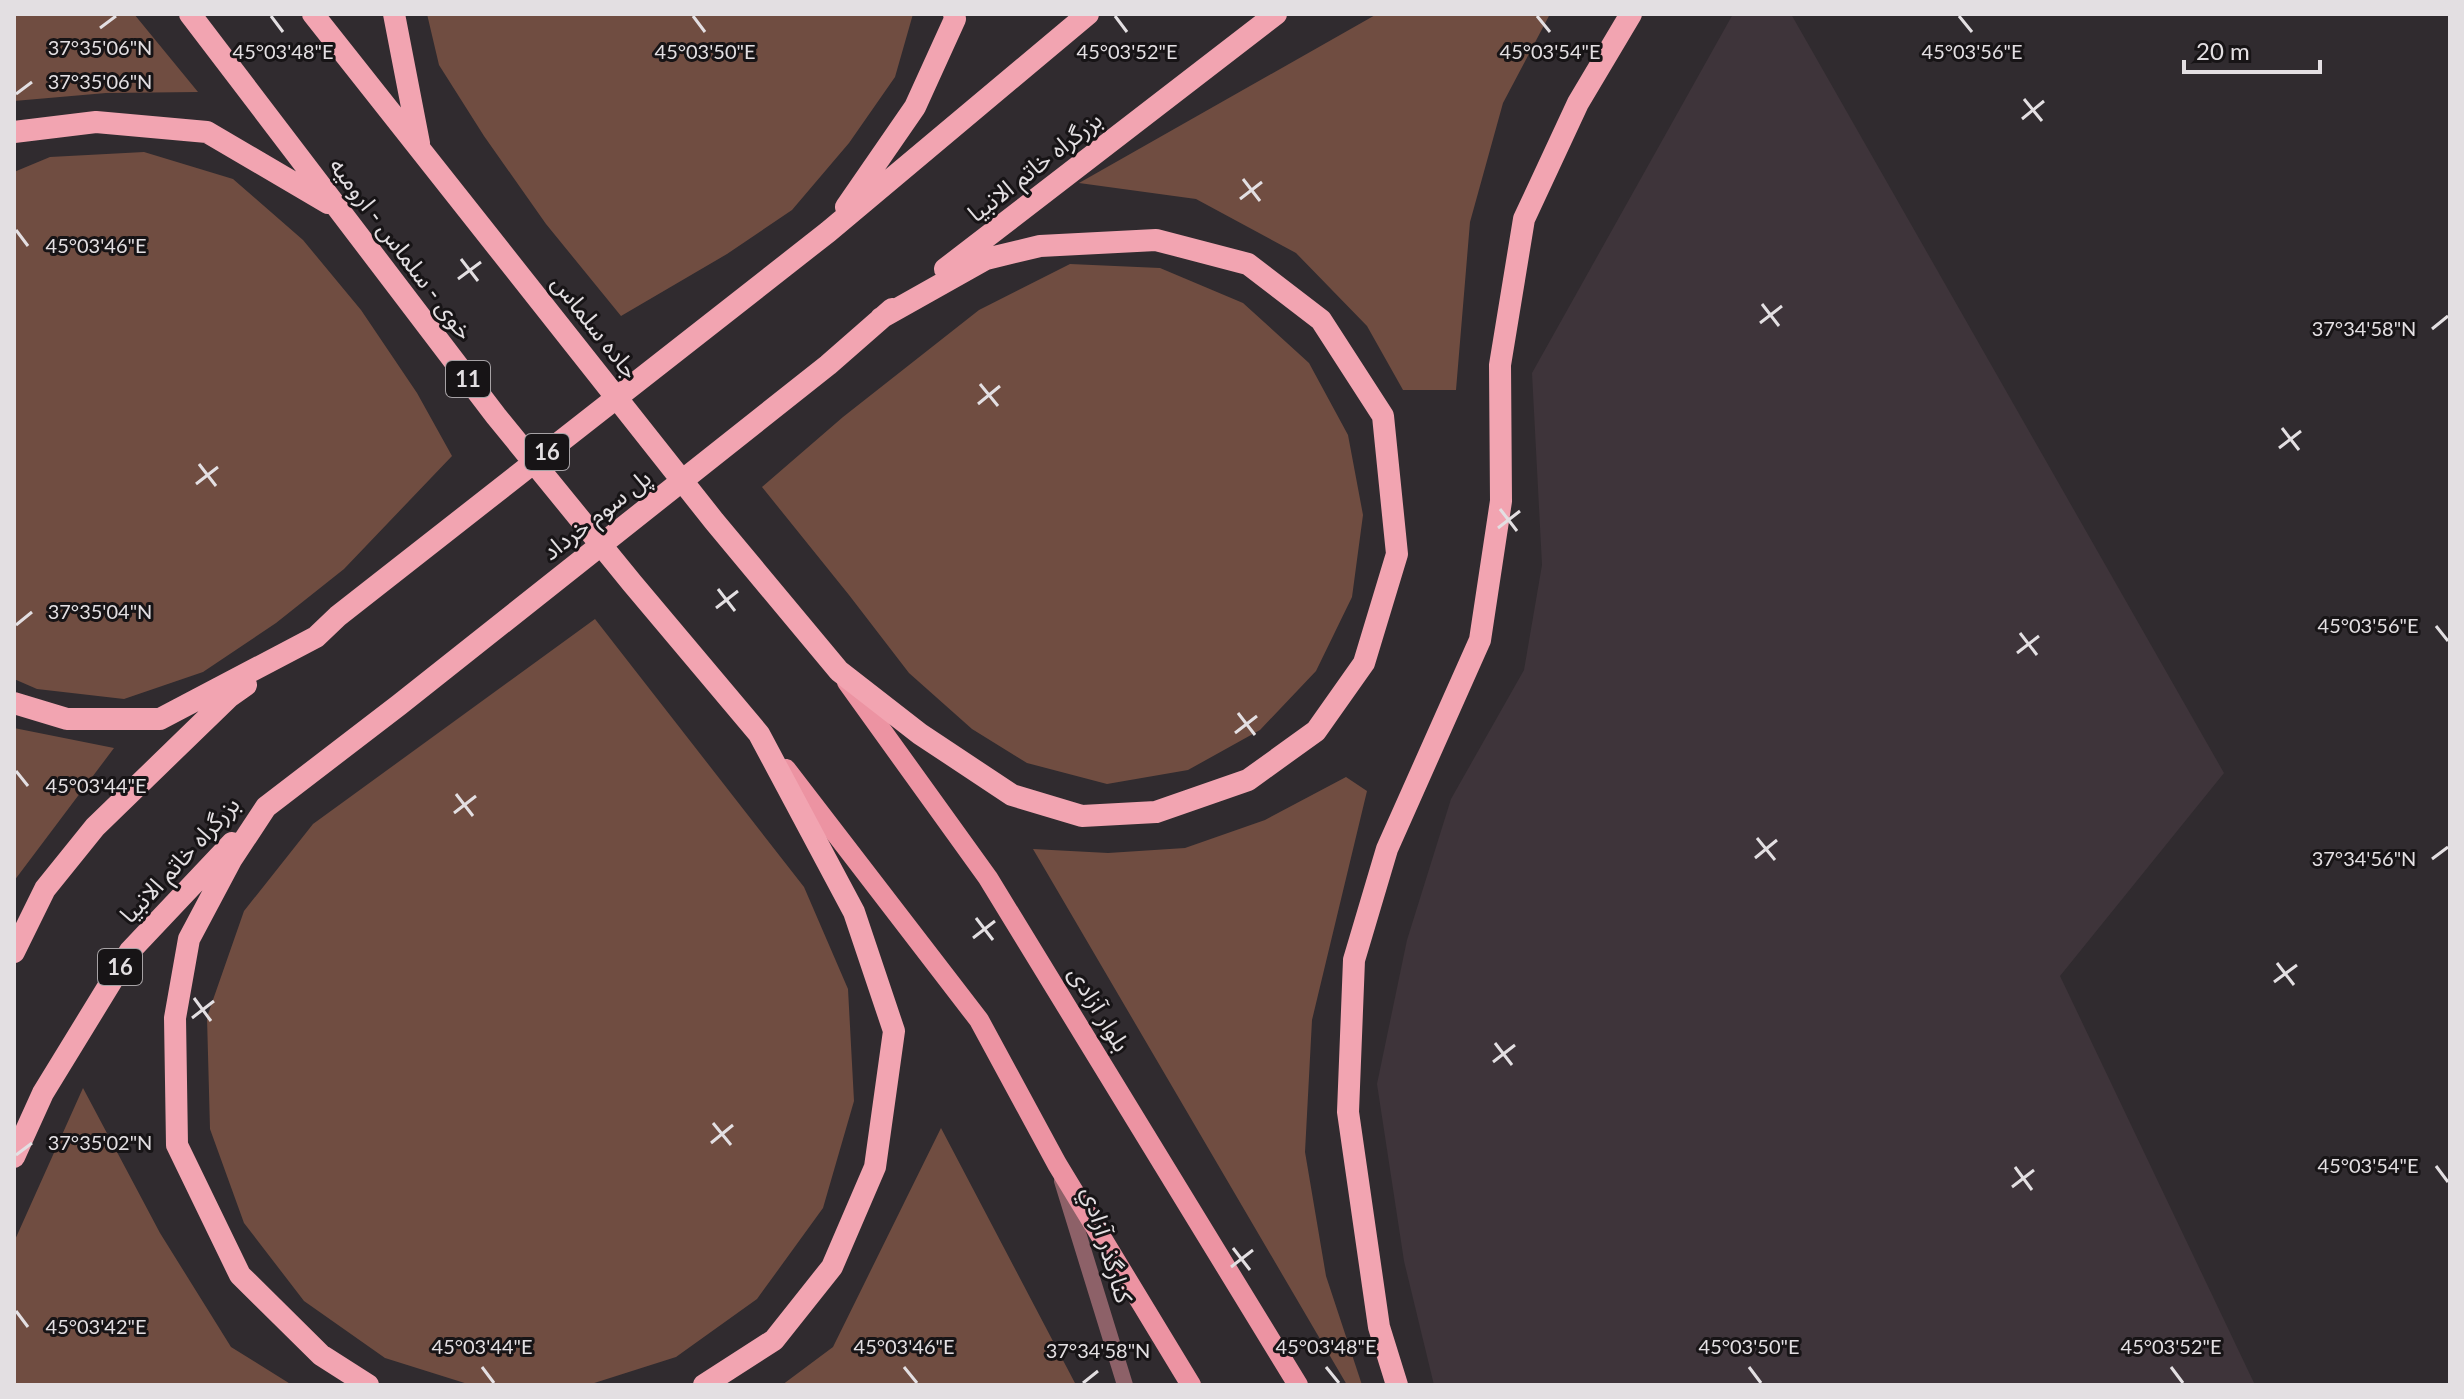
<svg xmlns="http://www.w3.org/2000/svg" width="2464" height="1399" font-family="Lato,'Noto Sans Arabic',sans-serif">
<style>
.built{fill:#3e343a}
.green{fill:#704d41}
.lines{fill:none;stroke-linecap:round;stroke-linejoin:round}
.tertiary{stroke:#8d6168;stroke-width:16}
.primary{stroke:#ec93a2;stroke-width:20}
.trunk{stroke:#f2a4b1;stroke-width:22}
.ticks{fill:none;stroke:#e3dfe2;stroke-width:3}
.labels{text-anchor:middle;stroke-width:6;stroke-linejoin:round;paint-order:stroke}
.shield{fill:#171416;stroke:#a6a2a5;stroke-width:2}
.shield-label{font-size:22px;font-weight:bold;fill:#e3dfe2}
.street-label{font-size:24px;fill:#e3dfe2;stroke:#171416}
.ticks-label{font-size:20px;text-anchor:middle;fill:#e3dfe2;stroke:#171416;stroke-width:6;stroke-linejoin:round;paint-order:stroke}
</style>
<rect width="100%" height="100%" fill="#302b2f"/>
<path class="built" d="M1733,14H1791L2224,773L2060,976L2255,1385H1434L1404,1261L1377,1084L1407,940L1451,799L1524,670L1542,565L1532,373Z"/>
<path class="green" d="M14,14H134L198,92L106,93L14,101Z
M427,14H913L895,77L849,143L792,210L727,254L621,316L546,224L484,136L439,65Z
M1377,14H1550L1503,103L1470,222L1456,390H1403L1367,326L1296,253L1196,199L1079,183Z
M144,152L233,179L303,240L361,310L417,393L452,456L344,569L276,623L203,672L124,699L37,689L14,679V172L50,157Z
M1070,264L1160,268L1243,303L1309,363L1348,435L1363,515L1352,597L1316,671L1260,730L1188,770L1107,784L1027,763L972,729L909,673L849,595L762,487L843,417L979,310Z
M595,619L804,887L848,989L854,1101L823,1208L757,1299L676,1357L588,1385H471L385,1358L304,1301L244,1223L210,1129L207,1017L244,911L313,824Z
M14,728L114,748L14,881Z
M1346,777L1367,791L1312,1020L1305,1152L1326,1276L1362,1385H1347L1033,849L1108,853L1185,848L1265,820Z
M83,1088L160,1233L231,1347L292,1385H14V1242Z
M941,1128L1076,1385H782L833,1347Z"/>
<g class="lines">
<path class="tertiary" d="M1062,1181L1125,1385"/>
<path class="primary" d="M847,682L988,878L1298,1385
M786,769L979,1020L1057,1164L1191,1385"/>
<path class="trunk" d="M190,14L496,416L632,583L759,734L854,912L894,1031L875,1167L832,1267L774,1340L704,1385
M313,14L714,521L839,671L920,734L1012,795L1082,816L1156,812L1248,780L1316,731L1364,663L1397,554L1383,416L1321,320L1248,264L1156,240L1040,246L986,259L881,318
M394,14L419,143
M14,132L96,122L207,132L328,203
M846,207L915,107L955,19L954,14
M945,269L1276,14
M14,703L67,719H160L316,637L338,616L828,232L1088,14
M14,952L45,889L95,827L229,697L246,685
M14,1157L43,1093L130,951L232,843
M368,1385L321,1355L240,1275L177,1145L175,1018L189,939L231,860L266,807L399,705L828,365L892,309
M1397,1385L1379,1327L1348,1112L1354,960L1387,849L1480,640L1501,501L1500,365L1524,219L1578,103L1631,14"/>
</g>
<path class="ticks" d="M271,16L283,32M693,16L705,32M1115,16L1127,32M1537,16L1550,32M1959,16L1972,32M100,28L116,16M16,94L32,82M2024,99L2042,121M2022,119L2044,101M1243,179L1260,201M1240,199L1262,182M16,230L28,246M461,259L478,281M458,279L481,262M1762,304L1779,326M1760,323L1782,306M2432,329L2448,316M980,384L998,406M978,404L1000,386M2282,428L2299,450M2279,448L2301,431M199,464L216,486M196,484L218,467M1500,509L1517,531M1498,528L1520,511M718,589L735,611M716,608L738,591M16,625L32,612M2436,626L2448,641M2020,633L2037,655M2017,653L2039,636M1238,713L1255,735M1235,733L1257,716M16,771L28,786M456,794L473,816M454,813L476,796M1757,838L1775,860M1755,858L1777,840M2432,859L2448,847M976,918L993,940M973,938L995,921M2277,963L2294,985M2274,982L2297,965M194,998L211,1021M192,1018L214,1001M1495,1043L1512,1065M1493,1062L1515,1045M713,1123L731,1145M711,1143L733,1125M16,1155L32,1143M2436,1166L2448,1182M2015,1167L2032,1190M2012,1187L2034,1170M1233,1248L1250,1270M1231,1267L1253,1250M16,1311L28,1327M482,1367L494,1383M904,1367L917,1383M1326,1367L1339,1383M1749,1367L1761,1383M2171,1367L2183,1383M1083,1383L1098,1371"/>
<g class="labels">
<g class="shield">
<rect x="446" y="361" width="44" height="36" rx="6"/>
<rect x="525" y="434" width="44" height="36" rx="6"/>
<rect x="98" y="949" width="44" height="36" rx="6"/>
</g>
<g class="shield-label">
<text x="468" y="387">11</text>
<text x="547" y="460">16</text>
<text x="120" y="975">16</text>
</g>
<g class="street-label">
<text transform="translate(1035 167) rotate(-38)" y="8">بزرگراه خاتم الانبیا</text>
<text transform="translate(401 249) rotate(53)" y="8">خوی - سلماس - ارومیه</text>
<text transform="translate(595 327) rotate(52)" y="8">جاده سلماس</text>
<text transform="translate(597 515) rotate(-38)" y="8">پل سوم خرداد</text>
<text transform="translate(180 860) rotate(-47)" y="8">بزرگراه خاتم الانبیا</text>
<text transform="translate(1099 1009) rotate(59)" y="8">بلوار آزادی</text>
<text transform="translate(1107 1245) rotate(73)" y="8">کنارگذر آزادي</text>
</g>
</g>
<g class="ticks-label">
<text x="100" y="55">37°35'06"N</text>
<text x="283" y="59">45°03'48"E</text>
<text x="705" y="59">45°03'50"E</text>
<text x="1127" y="59">45°03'52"E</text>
<text x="1550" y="59">45°03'54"E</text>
<text x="1972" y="59">45°03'56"E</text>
<text x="100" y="89">37°35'06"N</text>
<text x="96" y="253">45°03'46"E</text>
<text x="2364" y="336">37°34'58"N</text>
<text x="100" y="619">37°35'04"N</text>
<text x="2368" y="633">45°03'56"E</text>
<text x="96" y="793">45°03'44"E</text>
<text x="2364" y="866">37°34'56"N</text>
<text x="100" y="1150">37°35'02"N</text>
<text x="2368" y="1173">45°03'54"E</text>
<text x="96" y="1334">45°03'42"E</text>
<text x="482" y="1354">45°03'44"E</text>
<text x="904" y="1354">45°03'46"E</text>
<text x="1326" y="1354">45°03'48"E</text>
<text x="1749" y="1354">45°03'50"E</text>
<text x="2171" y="1354">45°03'52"E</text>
<text x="1098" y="1358">37°34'58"N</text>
</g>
<rect width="2464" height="1399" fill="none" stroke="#e3dfe2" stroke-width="32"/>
<path d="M2184 60v12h136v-12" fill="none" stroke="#e3dfe2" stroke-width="4"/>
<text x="2196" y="60" font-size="24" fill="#e3dfe2" stroke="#171416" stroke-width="6" paint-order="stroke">20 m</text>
</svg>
